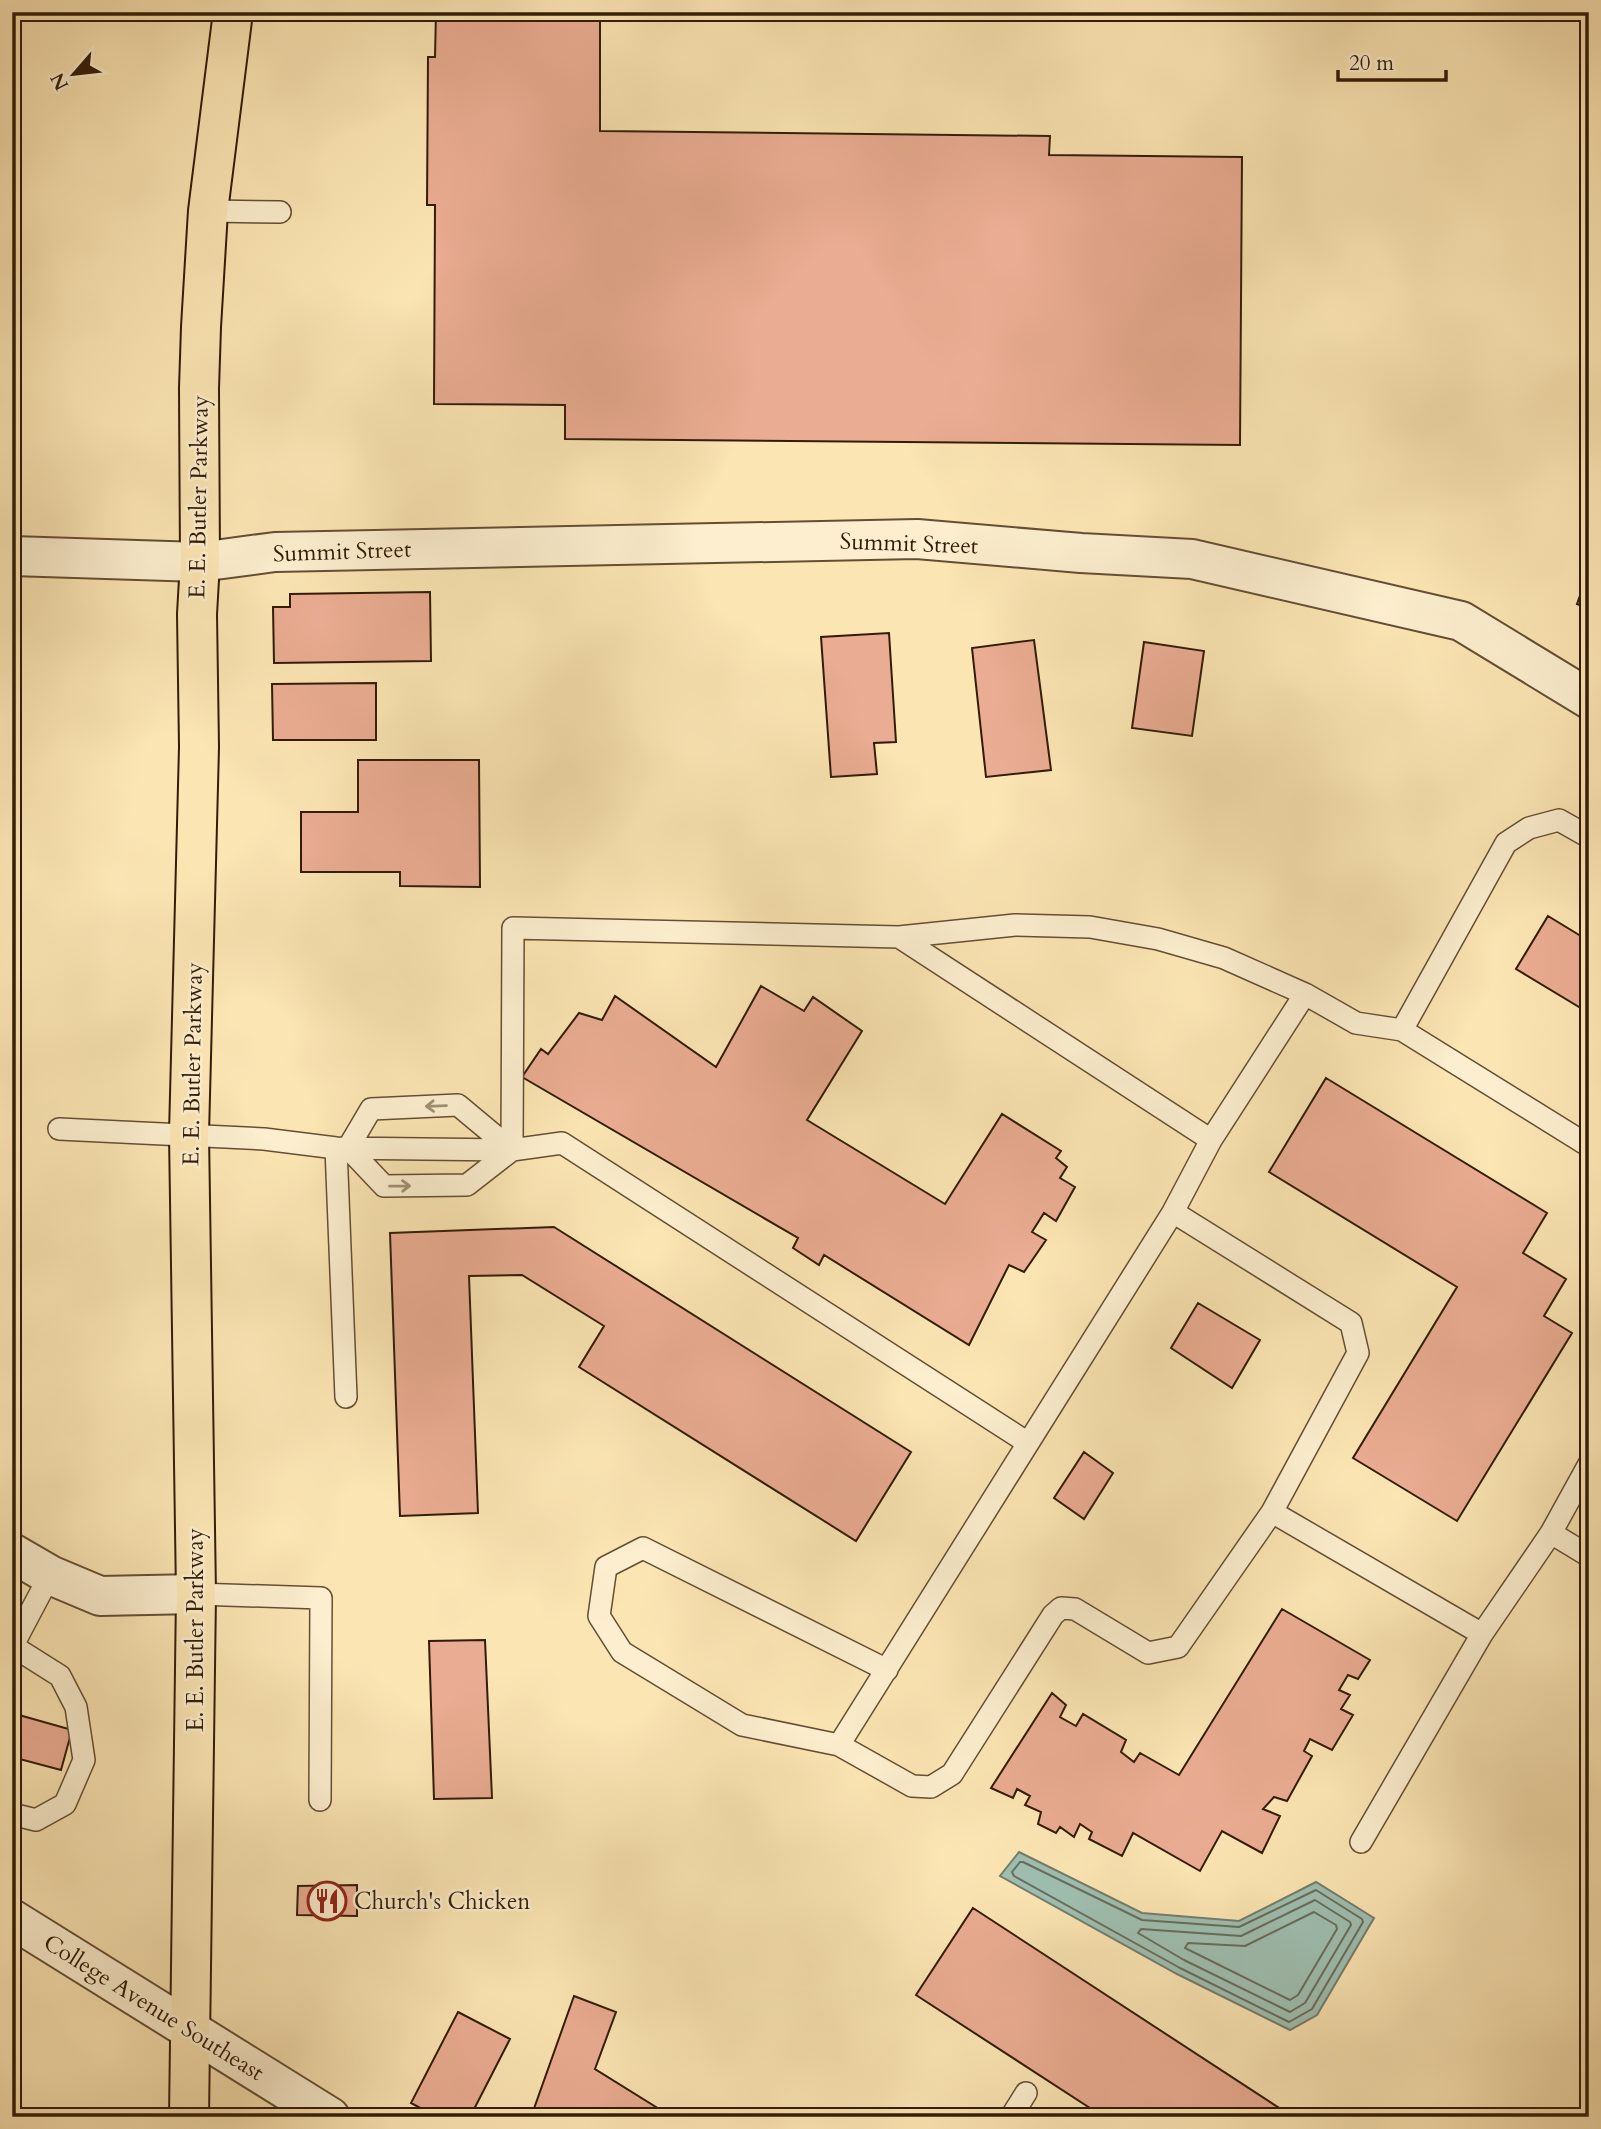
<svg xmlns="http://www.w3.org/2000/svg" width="1601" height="2129" font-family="Cardo,serif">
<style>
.water{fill:#9fbfb1;stroke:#737e6d;stroke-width:2}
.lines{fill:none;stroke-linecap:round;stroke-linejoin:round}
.shore{stroke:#686e5c;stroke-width:2}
.building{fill:#eaac92;stroke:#321c08;stroke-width:2}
.lane-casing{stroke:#644e33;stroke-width:24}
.street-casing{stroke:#644e33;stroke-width:42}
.highway-casing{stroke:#321c08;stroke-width:42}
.lane{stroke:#fceece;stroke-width:21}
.street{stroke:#fceece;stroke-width:38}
.highway{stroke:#fbe5b3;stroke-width:38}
.oneway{stroke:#a19075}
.labels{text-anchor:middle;stroke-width:5;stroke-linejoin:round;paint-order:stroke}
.street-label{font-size:23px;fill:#321c08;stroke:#fceece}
.poi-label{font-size:23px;fill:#321c08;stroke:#fceece;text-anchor:start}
</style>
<rect width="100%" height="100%" fill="#fbe5b3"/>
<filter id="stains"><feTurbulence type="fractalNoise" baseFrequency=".00286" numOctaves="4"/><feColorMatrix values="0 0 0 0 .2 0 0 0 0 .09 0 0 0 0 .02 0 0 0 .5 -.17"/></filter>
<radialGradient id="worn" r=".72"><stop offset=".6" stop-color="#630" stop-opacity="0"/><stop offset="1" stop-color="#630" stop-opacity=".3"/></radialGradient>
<path class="water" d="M1019,1852L1142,1913L1239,1921L1316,1882L1374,1918L1317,2015L1290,2030L1177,1974L1000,1876Z"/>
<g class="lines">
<path class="shore" d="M1020,1862H1023L1142,1920L1239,1927L1316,1890L1362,1919L1363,1922L1312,2009L1289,2022L1180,1968L1014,1876L1012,1872Z
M1315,1900L1350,1922L1351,1925L1305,2003L1290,2012L1184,1960L1138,1933L1141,1929L1241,1936Z
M1314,1912L1336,1925L1337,1929L1298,1995L1290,2000L1185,1948L1188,1943L1245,1946Z"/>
</g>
<path class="building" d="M436,12H600V131L1050,136L1049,155L1242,157L1240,445L565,439V405L434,404L435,205H427L428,57H435Z
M1417,12H1462V16H1417Z
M1589,570V608L1577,604Z
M430,592L431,661L274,663L273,607H290V594Z
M889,633L896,742L874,743L877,774L831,777L821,637Z
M1034,640L1051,770L986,777L972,648Z
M1144,642L1204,651L1192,736L1132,728Z
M376,683V740H273L272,684Z
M358,760H479L480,887L400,886V872H301V812H358Z
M1548,916L1589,941V1013L1516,969Z
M761,986L804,1011L813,997L862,1031L807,1120L945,1204L1002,1114L1061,1151L1056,1158L1067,1167L1060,1178L1075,1187L1056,1221L1044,1213L1032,1232L1046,1240L1024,1272L1009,1265L969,1345L824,1255L819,1265L793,1248L798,1238L522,1077L541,1049L548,1054L579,1013L602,1020L615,996L716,1067Z
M1326,1078L1547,1213L1523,1253L1566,1279L1544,1316L1572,1333L1457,1521L1353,1458L1457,1287L1269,1172Z
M554,1227L911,1452L856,1541L579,1367L604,1326L522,1275L469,1276L478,1513L400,1516L390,1233Z
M1198,1303L1260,1340L1232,1388L1171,1348Z
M1084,1452L1113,1473L1084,1519L1054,1498Z
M1282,1609L1370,1660L1358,1679L1348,1675L1339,1690L1350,1695L1341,1709L1353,1715L1332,1750L1310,1739L1304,1751L1312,1756L1287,1801L1274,1797L1263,1809L1280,1816L1262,1853L1222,1831L1200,1871L1133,1833L1122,1856L1089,1839L1092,1832L1080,1824L1074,1837L1060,1827L1056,1833L1038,1824L1041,1812L1025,1805L1030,1796L1017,1789L1013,1798L991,1788L1052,1693L1066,1705L1060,1717L1076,1726L1083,1714L1126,1740L1121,1752L1134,1762L1140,1753L1179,1775Z
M485,1640L492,1798L434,1799L429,1641Z
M12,1713L72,1730L61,1770L12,1757Z
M357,1885V1916L297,1915L298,1886Z
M973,1908L1293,2117H1092L1096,2112L916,1995Z
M574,1996L616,2012L595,2069L672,2117H531Z
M458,2012L510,2039L470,2117H437L411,2103Z"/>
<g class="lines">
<defs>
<path id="lane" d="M208,211L280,212
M899,937L1211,1140
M1402,1030L1506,843L1529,828L1559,820L1589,837
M59,1129L264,1139L336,1148L512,1150
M336,1148L346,1397
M348,1148L371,1109L458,1105L512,1150
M348,1148L384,1186L467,1185L512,1150
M1173,1212L1351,1323L1358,1353L1272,1512
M1028,1443L562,1143L512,1150L513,928L899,937L1015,925L1090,927L1158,939L1224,958L1305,994L1356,1023L1402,1030L1589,1146
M1551,1533L1589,1464
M196,1594L321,1598L320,1800
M1482,1634L1551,1533L1589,1556
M12,1647L50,1575
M887,1670L643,1548L606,1567L599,1616L622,1652L742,1725L839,1745L912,1786L931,1787L952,1774L1053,1615L1061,1608L1075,1609L1148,1653L1178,1647L1272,1512L1482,1634L1361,1842
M839,1745L1173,1212L1211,1140L1305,994
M12,1814L36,1820L65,1804L84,1760L76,1707L60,1676L14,1647
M1011,2117L1026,2093"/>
<path id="street" d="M12,556L200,562L275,552L917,539L1081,553L1192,559L1461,621L1589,699
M12,1553L50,1575L100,1596L196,1594
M12,1919L330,2117"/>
<path id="highway" d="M189,2117L196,1594L189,1134L199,747L197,614L200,562L199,388L201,327L208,211L233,12"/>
</defs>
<use href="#lane" class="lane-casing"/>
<use href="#street" class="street-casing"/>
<use href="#highway" class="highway-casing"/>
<use href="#lane" class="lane"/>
<use href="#street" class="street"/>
<use href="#highway" class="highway"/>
</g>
<defs><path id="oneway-shaft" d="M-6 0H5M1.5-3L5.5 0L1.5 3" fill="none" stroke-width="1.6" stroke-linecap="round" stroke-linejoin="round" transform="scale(1.75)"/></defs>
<g class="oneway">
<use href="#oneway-shaft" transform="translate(436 1106) rotate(178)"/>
<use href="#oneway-shaft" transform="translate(400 1186) rotate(-1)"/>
</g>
<defs>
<symbol id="restaurant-ring" viewBox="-11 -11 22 22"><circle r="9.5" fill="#fceece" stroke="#8f2418" stroke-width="1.5"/><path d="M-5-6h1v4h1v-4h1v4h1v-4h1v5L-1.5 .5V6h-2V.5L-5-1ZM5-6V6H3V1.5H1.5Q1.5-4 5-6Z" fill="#8f2418"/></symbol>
</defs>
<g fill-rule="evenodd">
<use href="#restaurant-ring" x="305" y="1879" width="44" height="44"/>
</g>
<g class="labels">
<g class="street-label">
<text transform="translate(198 497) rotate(-89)" y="8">E. E. Butler Parkway</text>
<text transform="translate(909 543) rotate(2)" y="8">Summit Street</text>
<text transform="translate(342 551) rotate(-2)" y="8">Summit Street</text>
<text transform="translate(192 1064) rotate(-89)" y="8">E. E. Butler Parkway</text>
<text transform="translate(195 1630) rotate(-90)" y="8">E. E. Butler Parkway</text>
<text transform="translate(154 2007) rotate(32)" y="8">College Avenue Southeast</text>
</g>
<g class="poi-label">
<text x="354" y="1909">Church's Chicken</text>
</g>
</g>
<rect width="1601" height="2129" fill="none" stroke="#fbe5b3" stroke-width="42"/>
<rect x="14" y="14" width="1573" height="2101" fill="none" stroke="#321c08" stroke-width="3.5"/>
<rect x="21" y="21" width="1559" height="2087" fill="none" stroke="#321c08" stroke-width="2"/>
<g transform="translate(74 74) rotate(242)" stroke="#fceece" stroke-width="5" paint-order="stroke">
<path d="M0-5L12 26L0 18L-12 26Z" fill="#321c08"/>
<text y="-10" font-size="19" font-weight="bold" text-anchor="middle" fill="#321c08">N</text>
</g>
<path d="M1338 70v10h108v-10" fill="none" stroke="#321c08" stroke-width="3.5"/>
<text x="1349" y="70" font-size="21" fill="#321c08" stroke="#fceece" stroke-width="5" paint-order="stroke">20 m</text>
<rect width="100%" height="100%" filter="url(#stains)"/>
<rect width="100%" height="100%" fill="url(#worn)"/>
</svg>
